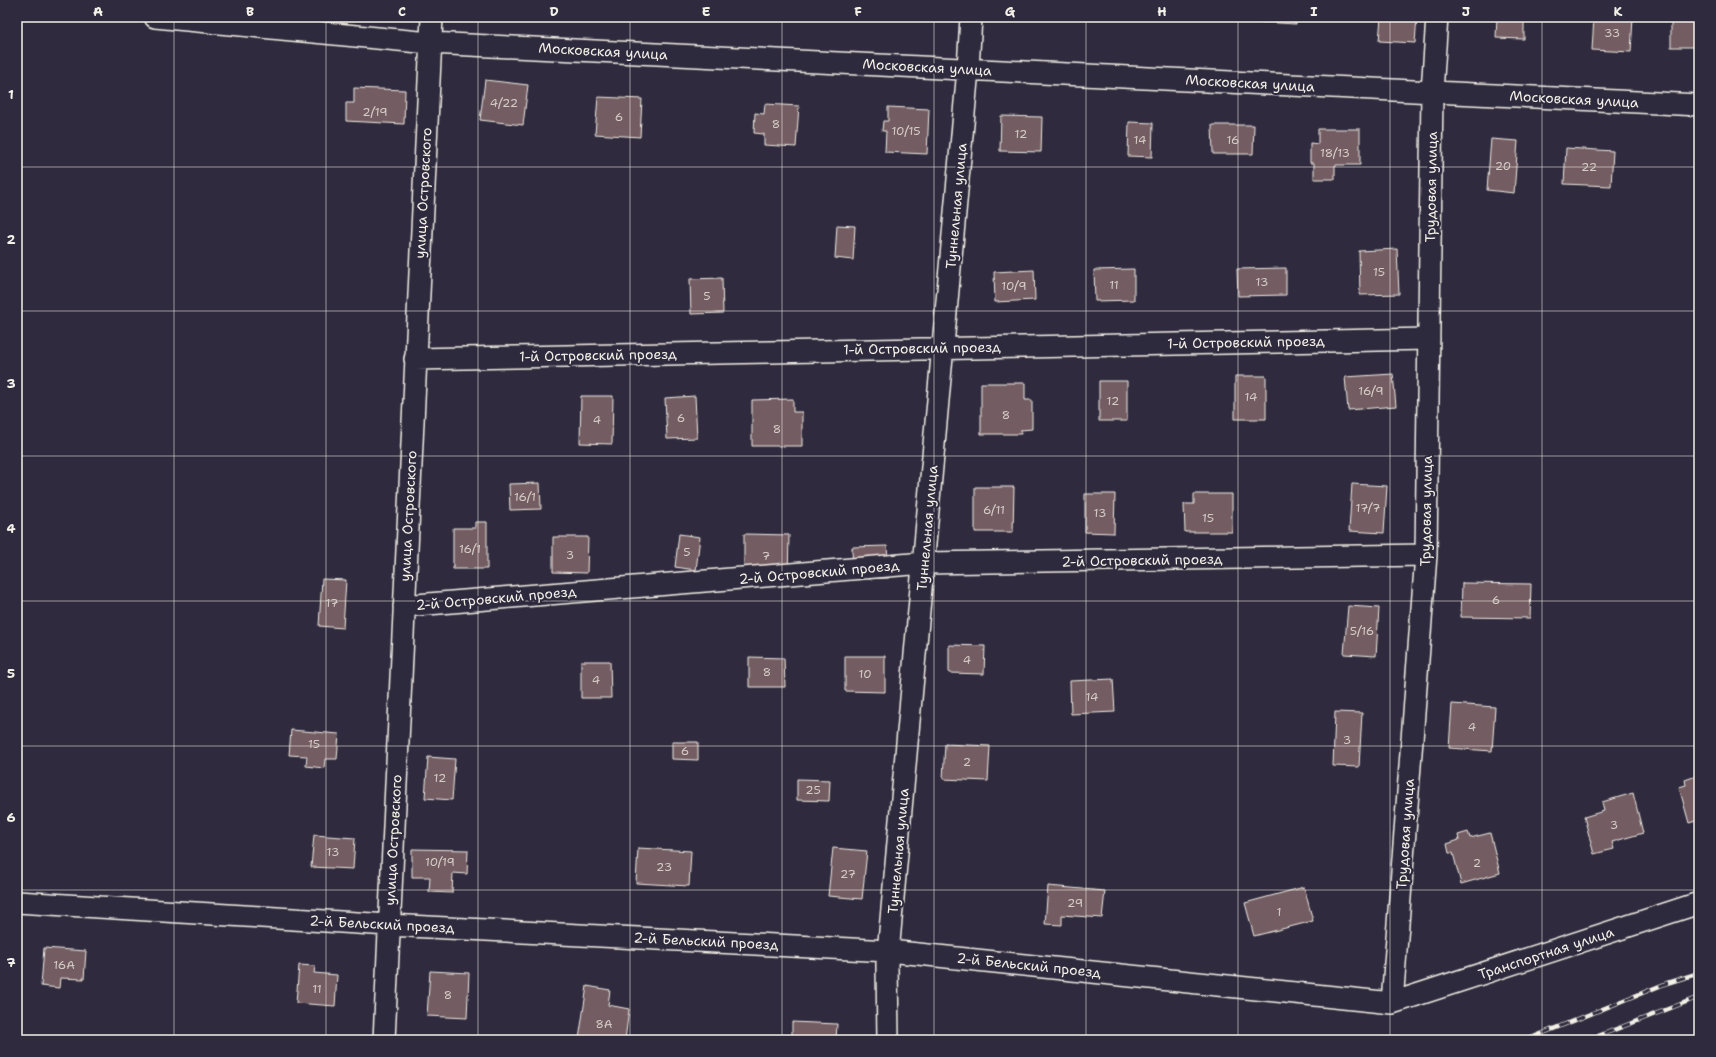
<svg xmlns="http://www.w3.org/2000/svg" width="1716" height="1057" font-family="'Shantell Sans',sans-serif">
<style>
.building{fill:#735b62;stroke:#f4f1e8}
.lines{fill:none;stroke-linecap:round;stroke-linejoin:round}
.minor-casing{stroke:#f4f1e8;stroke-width:24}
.minor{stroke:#2f2a3d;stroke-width:21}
.rail-casing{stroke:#f4f1e8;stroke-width:4.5}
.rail{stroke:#2f2a3d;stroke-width:3;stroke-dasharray:9;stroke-linecap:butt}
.grid{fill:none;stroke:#f4f1e8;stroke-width:1;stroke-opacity:0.55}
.labels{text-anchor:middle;stroke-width:4;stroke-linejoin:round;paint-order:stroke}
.number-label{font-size:12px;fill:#d4ccc6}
.street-label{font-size:14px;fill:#f4f1e8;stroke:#2f2a3d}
.neatline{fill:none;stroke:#f4f1e8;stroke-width:1.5}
.grid-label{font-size:13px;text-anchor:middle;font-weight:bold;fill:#f4f1e8}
</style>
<rect width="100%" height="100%" fill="#2f2a3d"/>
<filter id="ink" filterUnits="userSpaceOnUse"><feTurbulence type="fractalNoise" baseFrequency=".025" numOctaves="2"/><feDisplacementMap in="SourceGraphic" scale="8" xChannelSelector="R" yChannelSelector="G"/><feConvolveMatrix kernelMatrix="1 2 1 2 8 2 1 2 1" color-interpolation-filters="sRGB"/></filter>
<g filter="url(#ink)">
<path class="building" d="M1261,17H1297L1296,24L1261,22Z
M1381,17H1417L1415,43L1379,41Z
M1497,17H1524V39L1496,38Z
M1594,17H1633L1631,52L1592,50Z
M1671,19L1699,20V47H1671Z
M485,80L528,85L523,125L480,120Z
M354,88L405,90L404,124L346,121V103H354Z
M598,97L642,99L640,137L595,134Z
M765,104L799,106L796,147L764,145V134L754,133L755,113L764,114Z
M888,107L929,109L927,154L885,152L886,131H882L883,121H888Z
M1001,116L1042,117L1041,152L1000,151Z
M1129,122L1153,123L1152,157L1128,156Z
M1212,125H1254L1253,154H1213Z
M1318,129H1360V165H1335V179H1314V163H1310V143L1318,144Z
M1491,139L1518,141L1514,193L1487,190Z
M1566,148L1613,151L1611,186L1564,184Z
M837,225L855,226L853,260L835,258Z
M1397,249L1399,294L1360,295L1359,251Z
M1286,268V295L1238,296L1237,269Z
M1134,269V300L1095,301L1094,270Z
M1034,270L1035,300L995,302L994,272Z
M722,278L723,313L691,314L690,279Z
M1393,374L1396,406L1348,410L1345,377Z
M1235,376H1266V419H1235Z
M1099,381H1127V421H1099Z
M981,383H1025V400H1032V429L1021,430V434H981Z
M581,396H613L612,444L580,443Z
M695,396L697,438L667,439L665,398Z
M793,399V412H802V446H752V400Z
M540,483L541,509L510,510L509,484Z
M1352,484L1387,486L1384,533L1349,531Z
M975,487H1014L1013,532H975Z
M1085,494H1115L1114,533L1085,532Z
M1194,494H1232V532H1185L1184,504H1194Z
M475,522H487V569H453V528H475Z
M679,534L700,537L696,570L675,567Z
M744,534L789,535L788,578L744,577Z
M553,537H588L587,573L553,572Z
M887,546L889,578L853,579L852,547Z
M322,579L346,580L343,628L319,626Z
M1462,583L1531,584L1530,618L1461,617Z
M1348,606L1379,608L1376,656L1344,654Z
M949,645L985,646L984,674L949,673Z
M845,656H885V692L845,691Z
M749,657L784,658L785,687H749Z
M581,661H610L611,698H581Z
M1113,679L1115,712L1071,714L1070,681Z
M1452,704L1495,707L1492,751L1449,748Z
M1335,712L1362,713L1359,767L1333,766Z
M291,730L339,734L337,759H325L324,768L306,766L307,756L289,755Z
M672,742H698V760L672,759Z
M945,744L990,746L988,781L943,779Z
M428,757L455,759L452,800L425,798Z
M1699,775V820L1689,823L1679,787L1686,785L1685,780Z
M797,779L830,780L829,801L797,800Z
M1633,793L1643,833L1612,842L1614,849L1594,854L1584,817L1604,811L1602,802Z
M1468,832L1470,838L1490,833L1500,873L1461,884L1453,853H1449L1447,844L1459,840L1458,835Z
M314,835L355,838L353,869L311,867Z
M638,848L691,851L689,886L636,883Z
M833,848L867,851L862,899L828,896Z
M412,849L468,850L467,874L453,873L452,893L429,892L430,877H412Z
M1048,886L1105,891L1102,918L1062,915V925L1045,924Z
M1304,887L1313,921L1254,936L1245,903Z
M44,948L86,951L84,979L60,978L59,988L41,986Z
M299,965L315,966L314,973L337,975L335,1006L296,1003Z
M430,971L469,973L467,1018L427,1016Z
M587,986L610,990L608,1005L629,1009L625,1040L579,1039Z
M792,1022L837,1024L836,1040H792Z"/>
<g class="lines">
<defs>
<path id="minor" d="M155,17L430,43L1699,105
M415,359L1429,339
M404,606L924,563L1426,555
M17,902L389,925L889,951L1392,1003L1699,903
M1392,1003L1426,555L1432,92L1437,17
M384,1040L432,17
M888,1040L887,964L968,69L971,17"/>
</defs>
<use href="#minor" class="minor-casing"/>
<use href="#minor" class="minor"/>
<defs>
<path id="rail" d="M1526,1040L1667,983L1699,973
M1588,1040L1699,997"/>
</defs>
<use href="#rail" class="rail-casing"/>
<use href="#rail" class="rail"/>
</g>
</g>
<path class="grid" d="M174,17V1040M326,17V1040M478,17V1040M630,17V1040M782,17V1040M934,17V1040M1086,17V1040M1238,17V1040M1390,17V1040M1542,17V1040M17,167H1699M17,311H1699M17,456H1699M17,601H1699M17,746H1699M17,890H1699"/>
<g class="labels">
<g class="number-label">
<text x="1612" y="37">33</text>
<text x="504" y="107">4/22</text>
<text x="375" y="116">2/19</text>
<text x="619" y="121">6</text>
<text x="776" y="128">8</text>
<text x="906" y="135">10/15</text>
<text x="1021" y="138">12</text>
<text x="1140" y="144">14</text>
<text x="1233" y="144">16</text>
<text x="1335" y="157">18/13</text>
<text x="1503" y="170">20</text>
<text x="1589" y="171">22</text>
<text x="1379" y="276">15</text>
<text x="1262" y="286">13</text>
<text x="1114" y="289">11</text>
<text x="1014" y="290">10/9</text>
<text x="707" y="300">5</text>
<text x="1371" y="395">16/9</text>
<text x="1251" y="401">14</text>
<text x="1113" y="405">12</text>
<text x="1006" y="419">8</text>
<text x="681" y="422">6</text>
<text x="597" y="424">4</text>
<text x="777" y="433">8</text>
<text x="525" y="501">16/1</text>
<text x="1368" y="512">17/7</text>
<text x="994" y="514">6/11</text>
<text x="1100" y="517">13</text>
<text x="1208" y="522">15</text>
<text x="470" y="553">16/1</text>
<text x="687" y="556">5</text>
<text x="570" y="559">3</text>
<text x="766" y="560">7</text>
<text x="1496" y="604">6</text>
<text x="332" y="607">17</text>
<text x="1362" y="635">5/16</text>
<text x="967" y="664">4</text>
<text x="767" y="676">8</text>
<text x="865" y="678">10</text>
<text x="596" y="684">4</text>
<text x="1092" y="701">14</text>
<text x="1472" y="731">4</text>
<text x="1347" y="744">3</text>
<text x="314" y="748">15</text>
<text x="685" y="755">6</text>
<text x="967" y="766">2</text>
<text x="440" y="782">12</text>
<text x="813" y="794">25</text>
<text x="1614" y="829">3</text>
<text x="333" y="856">13</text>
<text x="440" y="866">10/19</text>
<text x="1477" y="867">2</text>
<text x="664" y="871">23</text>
<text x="848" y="878">27</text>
<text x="1075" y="907">29</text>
<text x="1279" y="916">1</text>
<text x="64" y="969">16А</text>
<text x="317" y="993">11</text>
<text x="448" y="999">8</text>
<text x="604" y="1028">8А</text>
</g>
<g class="street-label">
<text transform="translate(603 51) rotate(3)" y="5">Московская улица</text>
<text transform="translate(927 67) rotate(3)" y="5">Московская улица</text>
<text transform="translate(1250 83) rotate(3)" y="5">Московская улица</text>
<text transform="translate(1574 99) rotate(3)" y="5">Московская улица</text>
<text transform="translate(1431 187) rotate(-89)" y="5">Трудовая улица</text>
<text transform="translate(423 193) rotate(-87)" y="5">улица Островского</text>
<text transform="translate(956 206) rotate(-85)" y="5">Туннельная улица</text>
<text transform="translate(1246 342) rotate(-1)" y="5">1-й Островский проезд</text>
<text transform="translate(922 348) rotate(-1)" y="5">1-й Островский проезд</text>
<text transform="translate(598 355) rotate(-1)" y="5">1-й Островский проезд</text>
<text transform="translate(1426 511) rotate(-89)" y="5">Трудовая улица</text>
<text transform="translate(408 516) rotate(-87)" y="5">улица Островского</text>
<text transform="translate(927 528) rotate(-85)" y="5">Туннельная улица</text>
<text transform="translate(1142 560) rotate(-1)" y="5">2-й Островский проезд</text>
<text transform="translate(819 572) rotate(-5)" y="5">2-й Островский проезд</text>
<text transform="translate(496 598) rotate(-5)" y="5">2-й Островский проезд</text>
<text transform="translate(1405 834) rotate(-86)" y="5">Трудовая улица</text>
<text transform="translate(393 840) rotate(-87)" y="5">улица Островского</text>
<text transform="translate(898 851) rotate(-85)" y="5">Туннельная улица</text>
<text transform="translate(382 924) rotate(3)" y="5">2-й Бельский проезд</text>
<text transform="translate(706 941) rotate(3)" y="5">2-й Бельский проезд</text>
<text transform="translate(1546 953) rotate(-18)" y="5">Транспортная улица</text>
<text transform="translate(1029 965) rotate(6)" y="5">2-й Бельский проезд</text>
</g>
</g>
<rect width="1716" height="1057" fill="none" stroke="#2f2a3d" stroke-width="44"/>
<rect x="22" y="22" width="1672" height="1013" class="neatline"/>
<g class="grid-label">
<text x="98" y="16">A</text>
<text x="250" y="16">B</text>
<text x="402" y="16">C</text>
<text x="554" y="16">D</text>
<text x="706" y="16">E</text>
<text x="858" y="16">F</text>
<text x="1010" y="16">G</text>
<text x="1162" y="16">H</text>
<text x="1314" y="16">I</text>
<text x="1466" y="16">J</text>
<text x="1618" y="16">K</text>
<text x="11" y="99">1</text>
<text x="11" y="244">2</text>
<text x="11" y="388">3</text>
<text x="11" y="533">4</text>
<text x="11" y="678">5</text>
<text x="11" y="822">6</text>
<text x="11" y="967">7</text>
</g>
</svg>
